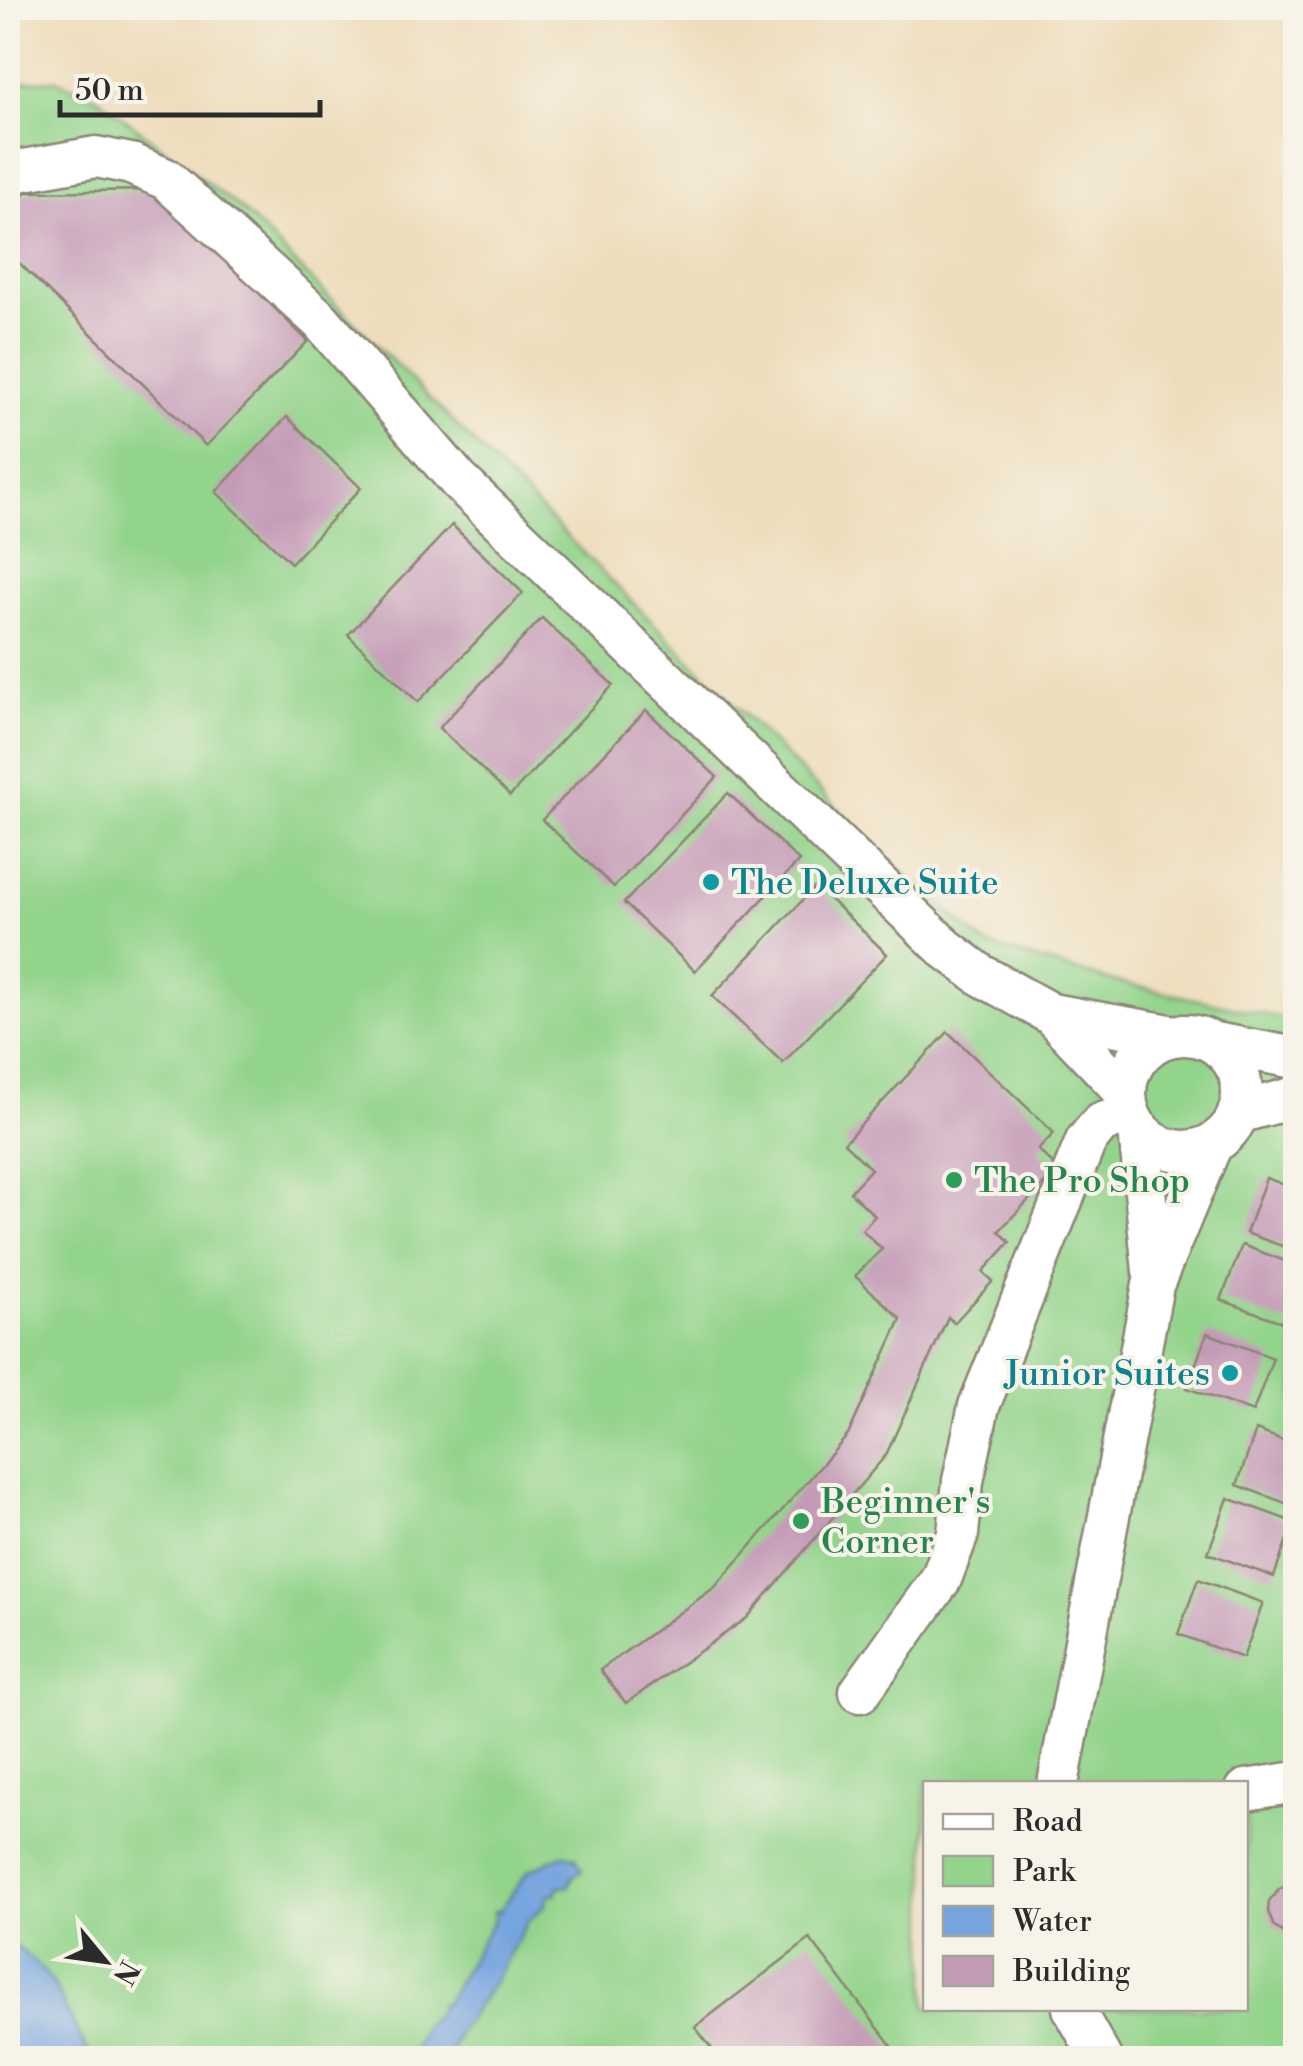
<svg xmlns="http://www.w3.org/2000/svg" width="1303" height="2066" font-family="'Libre Bodoni',serif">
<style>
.green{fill:#93d48b;stroke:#5f805b;stroke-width:2.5;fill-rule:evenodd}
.water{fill:#76a4df;stroke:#506885;stroke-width:2.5}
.building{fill:#c49bb7}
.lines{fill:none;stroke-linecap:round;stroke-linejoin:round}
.minor-casing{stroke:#8c8474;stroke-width:45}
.minor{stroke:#fff;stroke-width:40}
.culture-dot{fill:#0f9aa8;stroke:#f7f3e8;stroke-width:4}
.leisure-dot{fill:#2e9e5b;stroke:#f7f3e8;stroke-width:4}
.labels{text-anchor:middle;stroke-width:8;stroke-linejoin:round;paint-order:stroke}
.culture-label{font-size:35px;fill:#0d838f;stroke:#f7f3e8;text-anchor:start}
.leisure-label{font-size:35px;fill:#27864d;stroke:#f7f3e8;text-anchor:start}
</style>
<rect width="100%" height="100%" fill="#f7f3e8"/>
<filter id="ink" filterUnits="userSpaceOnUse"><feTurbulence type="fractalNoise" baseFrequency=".01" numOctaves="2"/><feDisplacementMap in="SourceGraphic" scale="20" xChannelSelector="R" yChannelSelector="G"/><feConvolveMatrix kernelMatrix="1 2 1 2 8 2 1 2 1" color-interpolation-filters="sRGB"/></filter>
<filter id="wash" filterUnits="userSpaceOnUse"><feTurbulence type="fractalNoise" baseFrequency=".0048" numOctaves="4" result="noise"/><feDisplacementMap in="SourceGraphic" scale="40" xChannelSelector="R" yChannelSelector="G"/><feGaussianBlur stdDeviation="2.25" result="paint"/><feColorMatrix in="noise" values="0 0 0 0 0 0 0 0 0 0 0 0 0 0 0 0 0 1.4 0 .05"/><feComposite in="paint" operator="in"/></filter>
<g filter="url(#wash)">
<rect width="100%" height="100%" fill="#eeddbc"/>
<path class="green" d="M56,80L97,97L242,210L879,850L986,945L1112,981L1295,1021V2058H8V82ZM926,1784H1246V2008H926Z"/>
<path class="water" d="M563,1855L576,1857L582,1871L572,1877L568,1887L559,1886L556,1894L547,1896L546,1904L528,1921L495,1980L459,2032L448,2058H410L423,2027L438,2013L440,2004L445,2003L494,1920V1911L499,1912L528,1871Z
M8,1942C62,1975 61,2009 92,2058H8Z"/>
<g id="blocks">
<path class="building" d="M154,190L308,341L206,446L8,252V210L26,192Z
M287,417L361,488L291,563L216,492Z
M452,525L523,593L418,702L348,635Z
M542,618L613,685L510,796L439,728Z
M646,710L717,777L614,887L542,820Z
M728,793L799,861L695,971L624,903Z
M816,886L887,954L783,1063L712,996Z
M948,1032L1054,1133L1038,1150L1058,1169L999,1231L1010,1242L983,1272L993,1281L954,1323L948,1317L886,1455L747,1618L626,1703L600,1670L715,1587L848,1435L901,1319L855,1276L882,1249L862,1230L875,1216L850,1192L871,1169L844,1143Z
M1266,1178L1296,1189V1251L1246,1233Z
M1242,1245L1296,1265V1301L1287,1324L1221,1300Z
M1207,1333L1273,1358L1253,1412L1187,1388Z
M1256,1430L1296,1445V1507L1237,1485Z
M1228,1498L1293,1522L1274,1577L1208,1553Z
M1198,1579L1263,1603L1243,1658L1178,1634Z
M1296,1883V1937L1290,1936L1274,1927L1268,1911L1269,1902L1279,1889Z
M810,1939L901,2058H719L695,2027Z"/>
</g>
</g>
<g filter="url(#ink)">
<use href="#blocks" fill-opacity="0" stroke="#8c8474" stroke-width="2.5"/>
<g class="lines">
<defs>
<path id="minor" d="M8,173L96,157L131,164L166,179L321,321L458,480L945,948L981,975L1051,1014L1175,1036
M1051,1014L1126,1093
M1126 1093a58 58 0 1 1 116 0a58 58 0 1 1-116 0Z
M1214,1043L1296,1058
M1238,1113L1296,1097
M1139,1130L1153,1271
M860,1692L941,1579L958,1534L963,1481L979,1406L1086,1141L1101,1123L1129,1113
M1058,1784L1153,1285L1212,1144
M1246,1790L1296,1782
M1073,2008L1101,2058"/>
</defs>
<use href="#minor" class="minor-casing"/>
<use href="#minor" class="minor"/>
</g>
</g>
<g class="culture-dot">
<circle cx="711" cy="882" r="10"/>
<circle cx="1230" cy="1373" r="10"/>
</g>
<g class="leisure-dot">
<circle cx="954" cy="1180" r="10"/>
<circle cx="801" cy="1521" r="10"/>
</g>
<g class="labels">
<g class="culture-label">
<text x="731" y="894">The Deluxe Suite</text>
<text x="1210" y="1385" text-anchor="end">Junior Suites</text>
</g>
<g class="leisure-label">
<text x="974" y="1192">The Pro Shop</text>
<text x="821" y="1513">Beginner's<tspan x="821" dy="40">Corner</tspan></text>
</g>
</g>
<rect width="1303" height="2066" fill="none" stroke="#f7f3e8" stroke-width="40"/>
<rect x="923" y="1781" width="325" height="230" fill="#f7f3e8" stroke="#a5a39c" stroke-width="2.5"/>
<rect x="943" y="1814" width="50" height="15" fill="#ffffff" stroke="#a5a39c" stroke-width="2.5"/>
<text x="1013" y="1831" font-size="30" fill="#2b2b2b">Road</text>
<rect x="943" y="1856" width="50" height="30" fill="#93d48b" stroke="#a5a39c" stroke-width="2.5"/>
<text x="1013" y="1881" font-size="30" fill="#2b2b2b">Park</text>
<rect x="943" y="1906" width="50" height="30" fill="#76a4df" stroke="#a5a39c" stroke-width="2.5"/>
<text x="1013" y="1931" font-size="30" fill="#2b2b2b">Water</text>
<rect x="943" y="1956" width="50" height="30" fill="#c49bb7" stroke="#a5a39c" stroke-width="2.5"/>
<text x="1013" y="1981" font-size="30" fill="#2b2b2b">Building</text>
<g transform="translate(105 1961) rotate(119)" stroke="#f7f3e8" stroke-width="8" paint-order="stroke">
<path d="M0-8L18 38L0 25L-18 38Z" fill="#2b2b2b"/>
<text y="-15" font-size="28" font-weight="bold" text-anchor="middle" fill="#2b2b2b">N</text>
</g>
<path d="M60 100v15h260v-15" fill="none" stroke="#2b2b2b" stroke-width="5"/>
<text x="75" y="100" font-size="30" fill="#2b2b2b" stroke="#f7f3e8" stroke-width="8" paint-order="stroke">50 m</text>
</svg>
